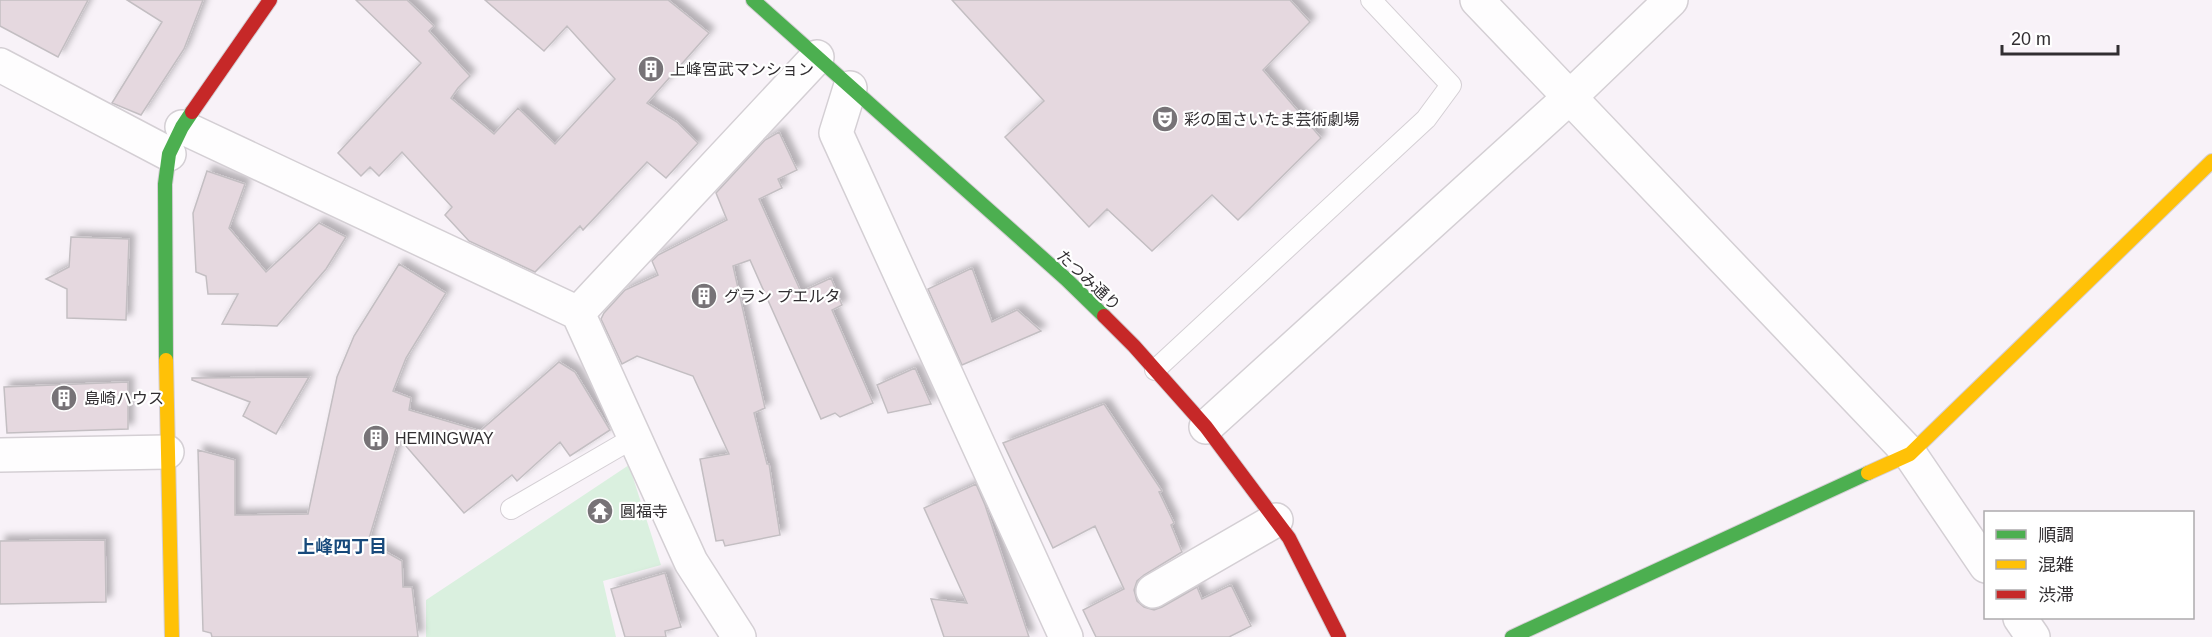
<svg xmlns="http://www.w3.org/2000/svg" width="2212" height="637" font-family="Helvetica,'Noto Sans JP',sans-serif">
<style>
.green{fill:#daf0df}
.building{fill:#e5d8df;stroke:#c3bec2;stroke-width:1.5;filter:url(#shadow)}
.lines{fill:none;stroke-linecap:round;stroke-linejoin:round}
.lane-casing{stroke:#d4cfd4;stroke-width:22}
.street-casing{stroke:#d4cfd4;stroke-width:36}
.fast-casing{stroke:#d4cfd4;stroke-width:16}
.slow-casing{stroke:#d4cfd4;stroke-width:16}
.jam-casing{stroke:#d4cfd4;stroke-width:16}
.lane{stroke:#fefdfe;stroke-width:20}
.street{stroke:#fefdfe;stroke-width:33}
.fast{stroke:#4caf50;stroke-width:14}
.slow{stroke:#ffc107;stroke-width:14}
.jam{stroke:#c62828;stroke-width:14}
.labels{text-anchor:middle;stroke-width:4.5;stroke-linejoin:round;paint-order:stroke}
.poi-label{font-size:16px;fill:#312e31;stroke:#fff;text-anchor:start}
.street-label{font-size:16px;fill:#312e31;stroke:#fff}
.neighbourhood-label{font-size:18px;font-weight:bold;fill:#17497b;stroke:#fff}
</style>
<defs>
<filter id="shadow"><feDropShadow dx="5.5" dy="-5.5" stdDeviation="3" flood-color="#0004"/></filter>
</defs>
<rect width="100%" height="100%" fill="#f8f2f8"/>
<path class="green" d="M629,465L661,565L603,581L616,637H426V600Z"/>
<path class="building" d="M0,0H88L58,57L0,26Z
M127,0H203L184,49L141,115L112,103L162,22Z
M356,0H407L434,26L429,31L470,76L458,88L451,98L494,134L518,108L555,144L615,79L567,26L544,51L485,0H668L709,33L647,103L677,122L698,143L666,178L647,162L583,230L580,226L535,272L469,241L445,215L452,207L402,152L379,176L370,167L361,176L338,153L421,63Z
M952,0H1290L1310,22L1263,70L1321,138L1238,220L1212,195L1152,251L1107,209L1089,227L1005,137L1044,101Z
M779,132L797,170L778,179L782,188L759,199L801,292L831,278L842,305L832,310L873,403L840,417L835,413L821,419L750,260L733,266L765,408L754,413L767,464H769L780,535L725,546L723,540L716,541L700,459L729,454L693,376L637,356L622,364L601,319L604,313L625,290L658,275L652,261L658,255L727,220L716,193L765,140Z
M207,171L245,184L229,228L266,272L319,223L346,237L326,269L277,326L222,324L238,294H208L206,276L196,272L193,213Z
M71,237L129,239L126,320L67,318V289L46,279L69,267Z
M399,264L446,293L406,358L393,391L411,398L409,410L480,431L559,362L575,372L610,430L570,456L560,442L517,481L512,475L464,513L399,438L368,542L402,561L403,587H412L418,637H212L211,633L203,631L198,450L235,460V515L308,514L337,377L354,336Z
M972,268L992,322L1017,310L1041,331L962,365L928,289Z
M915,368L931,404L888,413L877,385Z
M309,377L276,434L243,416L250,402L192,380V378Z
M128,382V429L7,433L4,387Z
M1104,404L1162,491L1159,492L1174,523L1171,525L1182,552L1144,575L1137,581L1134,590L1137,601L1144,607L1154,610L1162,607L1197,587L1202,599L1231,585L1251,626L1229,637H1096L1083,610L1124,589L1095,526L1053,548L1003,443Z
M976,484L985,505L1029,637H944L931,599L967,603L924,508Z
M105,540L106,602L0,604V541Z
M665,573L681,627L665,631L666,637H625L611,589Z"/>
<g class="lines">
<defs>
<path id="lane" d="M1155,370L1426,119L1451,85L1371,0
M511,509L635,437"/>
<path id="street" d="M1477,0L1910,454L1986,566
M0,65L169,154
M850,88L836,133L1066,637
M182,127L578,313L691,562L739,637
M578,313L817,57
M1206,427L1571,96L1671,0
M0,455L167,452
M1153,591L1276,520
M2020,618L2033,637"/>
<path id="fast" d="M753,0L1066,279L1104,316
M166,360L165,184L169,154L182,127L192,112
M1512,637L1868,473"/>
<path id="slow" d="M166,360L172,637
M1868,473L1910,454L2212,161"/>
<path id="jam" d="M192,112L270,0
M1104,316L1134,346L1206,427L1289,538L1339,637"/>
</defs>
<use href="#lane" class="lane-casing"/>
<use href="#street" class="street-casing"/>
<use href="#fast" class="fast-casing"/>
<use href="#slow" class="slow-casing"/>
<use href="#jam" class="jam-casing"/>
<use href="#lane" class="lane"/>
<use href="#street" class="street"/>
<use href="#fast" class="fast"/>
<use href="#slow" class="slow"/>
<use href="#jam" class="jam"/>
</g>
<defs>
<symbol id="building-disc" viewBox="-11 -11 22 22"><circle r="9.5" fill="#777377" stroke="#fff"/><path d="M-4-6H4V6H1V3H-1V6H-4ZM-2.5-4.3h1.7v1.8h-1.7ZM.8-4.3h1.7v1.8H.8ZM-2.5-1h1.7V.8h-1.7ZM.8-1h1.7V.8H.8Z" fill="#fff"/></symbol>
<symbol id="theatre-disc" viewBox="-11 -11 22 22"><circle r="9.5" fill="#777377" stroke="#fff"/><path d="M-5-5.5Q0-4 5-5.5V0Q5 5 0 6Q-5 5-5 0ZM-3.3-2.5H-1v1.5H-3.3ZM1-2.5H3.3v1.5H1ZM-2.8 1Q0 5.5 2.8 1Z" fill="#fff"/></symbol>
<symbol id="temple-disc" viewBox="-11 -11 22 22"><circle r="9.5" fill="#777377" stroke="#fff"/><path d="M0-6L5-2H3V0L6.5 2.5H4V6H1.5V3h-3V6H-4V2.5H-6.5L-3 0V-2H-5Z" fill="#fff"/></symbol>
</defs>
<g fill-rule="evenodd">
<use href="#building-disc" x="636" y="54" width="30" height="30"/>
<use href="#theatre-disc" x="1150" y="104" width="30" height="30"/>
<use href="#building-disc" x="689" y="281" width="30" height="30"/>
<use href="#building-disc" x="49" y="383" width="30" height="30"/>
<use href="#building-disc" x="361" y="423" width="30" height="30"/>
<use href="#temple-disc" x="585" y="496" width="30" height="30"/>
</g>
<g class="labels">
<g class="poi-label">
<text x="670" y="75">上峰宮武マンション</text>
<text x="1184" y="125">彩の国さいたま芸術劇場</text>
<text x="724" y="302">グラン プエルタ</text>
<text x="84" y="404">島崎ハウス</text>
<text x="395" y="444">HEMINGWAY</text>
<text x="620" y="517">圓福寺</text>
</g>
<g class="street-label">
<text transform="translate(1089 280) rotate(43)" y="6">たつみ通り</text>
</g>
<g class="neighbourhood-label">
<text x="342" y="553">上峰四丁目</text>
</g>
</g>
<rect x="1984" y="511" width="210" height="108" fill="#ffffff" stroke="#adabad" stroke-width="1.5"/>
<rect x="1996" y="530" width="30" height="9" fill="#4caf50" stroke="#adabad" stroke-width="1.5"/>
<text x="2038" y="541" font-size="18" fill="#312e31">順調</text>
<rect x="1996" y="560" width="30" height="9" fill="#ffc107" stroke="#adabad" stroke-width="1.5"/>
<text x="2038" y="571" font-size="18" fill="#312e31">混雑</text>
<rect x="1996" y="590" width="30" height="9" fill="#c62828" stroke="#adabad" stroke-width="1.5"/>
<text x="2038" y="601" font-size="18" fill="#312e31">渋滞</text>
<path d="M2002 45v9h116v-9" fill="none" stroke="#312e31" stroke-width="3"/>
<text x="2011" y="45" font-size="18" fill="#312e31" stroke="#ffffff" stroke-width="4.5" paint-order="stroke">20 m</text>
</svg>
